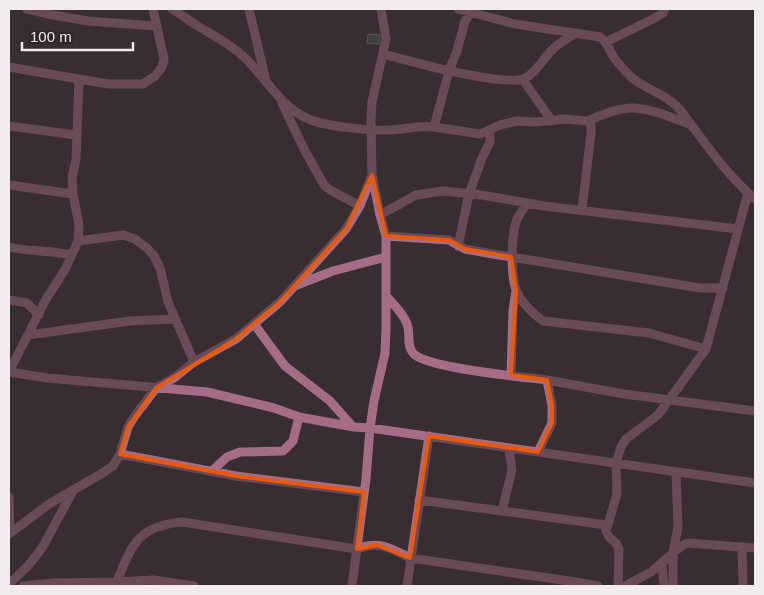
<svg xmlns="http://www.w3.org/2000/svg" width="764" height="595" font-family="Helvetica,sans-serif">
<style>
.building{fill:#4b585a;stroke:#7c8a8b}
.lines{fill:none;stroke-linecap:round;stroke-linejoin:round}
.minor{stroke:#a56d85;stroke-width:9}
.marked{fill:none;stroke:#e8590c;stroke-width:4;stroke-linejoin:round}
</style>
<rect width="100%" height="100%" fill="#382d31"/>
<path class="building" d="M368,34L380,35L379,44L367,43Z"/>
<g class="lines">
<path class="minor" d="M27,9L53,15L88,21L155,26
M172,9C182,15 191,22 201,28C216,37 232,45 245,58C270,82 284,115 321,123C339,127 370,131 389,130C404,130 418,125 434,127L449,71L457,51L465,21L474,9
M249,9L266,81
M458,9L515,24L600,37C608,43 609,51 615,59C619,64 625,71 630,76C645,90 668,94 681,111C704,141 726,175 755,199
M606,42L655,18L663,13L665,9
M383,54C409,61 505,88 525,78C536,73 543,59 551,51C558,43 568,38 576,33
M9,67L108,84H143L155,76L162,67L164,59L153,9
M523,80L552,121
M282,103L305,151L324,185L330,190L360,206
M587,121C602,115 617,108 632,108C651,108 672,118 689,124
M9,126L76,135
M434,127L480,134L500,125L517,121L536,122L565,119L587,121L591,125V133L582,210
M9,185L73,194
M528,203C524,208 520,213 517,219C511,235 510,277 517,292C523,305 532,313 543,321L649,333L706,349
M380,215L416,195L443,191L482,195L544,206L738,229
M386,236L449,240L465,249L487,253L700,288H723
M78,241L123,235L135,239L147,248L154,256L160,268L168,302L194,362
M458,246L469,194L482,158L490,142V131
M9,247C29,252 51,250 71,255
M297,285L333,271L386,257
M387,297C394,305 404,314 407,324C411,334 406,345 413,353C424,368 524,377 547,380L552,406V423L538,452
M9,300L27,303L39,315
M254,324L285,366L330,401L353,427
M28,335L130,321L175,319
M9,372L47,378L207,392L274,408L299,417L354,427L370,428L755,483
M9,372L45,301L66,268L78,241L79,225L73,194L72,177L76,160L79,79
M511,375L513,310L516,291
M547,380L624,394L755,411
M120,454L236,476L364,492
M212,471L227,457L240,452L283,451L293,441L299,417
M9,497L10,533
M419,500L607,525
M502,511L512,470L509,448
M9,534L49,504L101,474L113,466L120,454L128,427L134,417L156,388L174,378L194,362L236,339L280,302L346,229L360,206L372,175
M742,547L743,586
M662,564L664,586
M9,584L28,566L42,548L74,489
M23,586L54,583L117,582L153,580L194,586
M115,586C131,547 136,526 182,522L357,549C378,540 391,548 410,558L576,582L598,586
M352,586L366,479L370,428L374,401L385,353L386,329V236L380,215L372,175L371,120L372,102L386,39L381,9
M407,586L429,436
M618,586L619,549L616,543L609,537L606,531L617,494L616,463L621,447L626,439L658,415L706,349L748,193
M625,586L651,572L679,548L687,543L755,548
M673,586V553L678,527L676,472"/>
</g>
<path d="M0 0H764V595H0ZM372,175L386,236L449,240L465,249L511,257L516,291L511,375L547,380L552,406V423L538,452L429,436L410,558L377,545L357,549L364,492L236,476L120,454L128,427L156,388L236,339L280,302L346,229Z" fill="#382d31" fill-opacity=".55" fill-rule="evenodd"/>
<path class="marked" d="M372,175L386,236L449,240L465,249L511,257L516,291L511,375L547,380L552,406V423L538,452L429,436L410,558L377,545L357,549L364,492L236,476L120,454L128,427L156,388L236,339L280,302L346,229Z"/>
<rect width="764" height="595" fill="none" stroke="#f3ecef" stroke-width="20"/>
<path d="M22 42v8h111v-8" fill="none" stroke="#f3ecef" stroke-width="2.5"/>
<text x="30" y="42" font-size="15" fill="#f3ecef" stroke="#2d2428" stroke-width="4" paint-order="stroke">100 m</text>
</svg>
